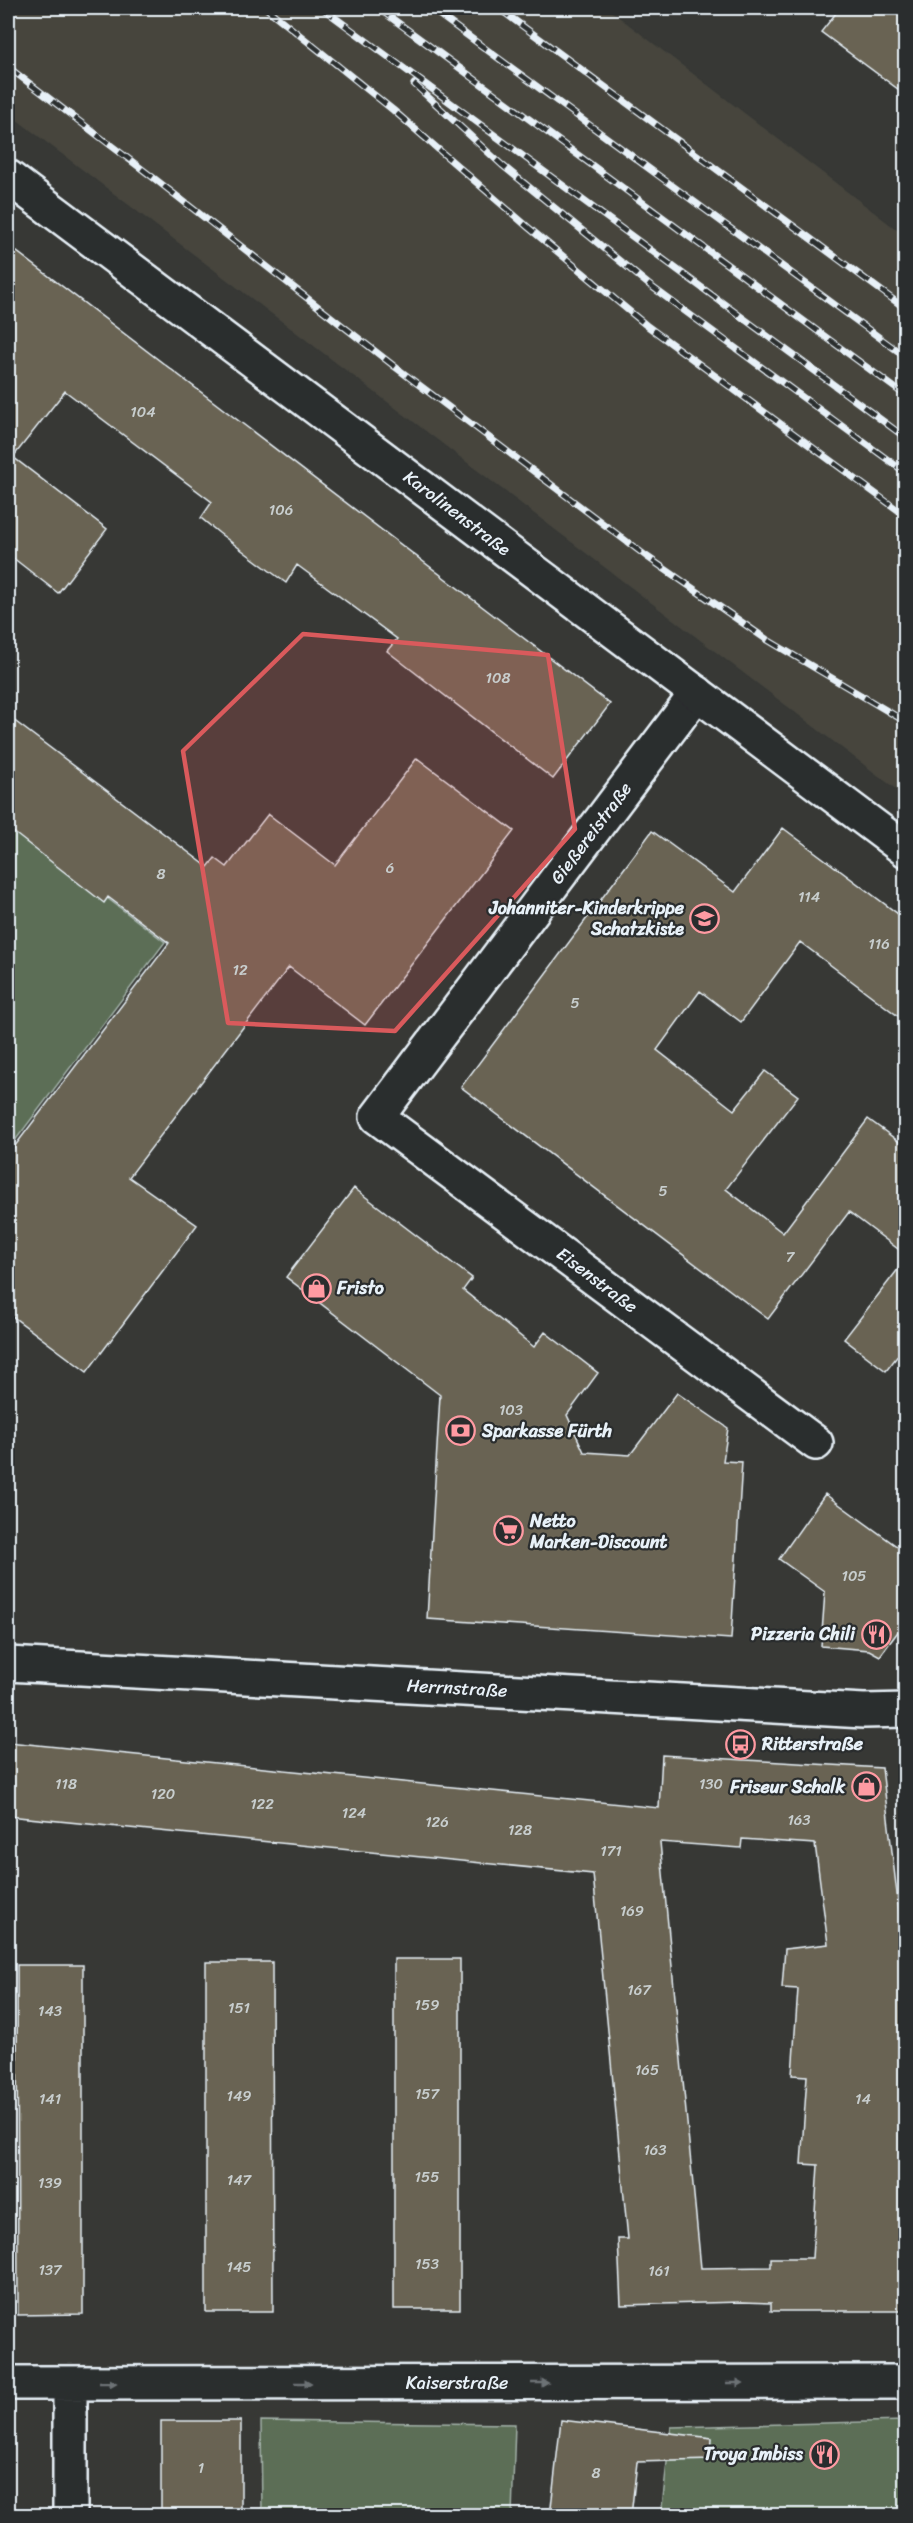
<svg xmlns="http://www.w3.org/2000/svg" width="913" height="2523" font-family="Sriracha,sans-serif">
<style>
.built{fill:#46453e}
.green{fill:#5c6e57;stroke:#a2b0a8;stroke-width:1.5}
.building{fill:#696352;stroke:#e8f1f8;stroke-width:1.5;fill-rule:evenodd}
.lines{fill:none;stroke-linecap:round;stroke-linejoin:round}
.minor-casing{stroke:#e8f1f8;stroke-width:38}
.tertiary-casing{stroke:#e8f1f8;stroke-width:38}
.minor{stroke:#2a2d2e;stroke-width:33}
.tertiary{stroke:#2a2d2e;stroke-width:33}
.rail-casing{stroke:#e8f1f8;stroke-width:7}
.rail{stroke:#2a2d2e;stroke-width:4.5;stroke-dasharray:14;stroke-linecap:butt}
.oneway{fill:#6c7275}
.marked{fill:#da5a5c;fill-opacity:0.2;stroke:#da5a5c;stroke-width:4.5;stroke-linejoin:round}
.labels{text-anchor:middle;stroke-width:4.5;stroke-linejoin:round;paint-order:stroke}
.number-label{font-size:15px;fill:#c8cece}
.street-label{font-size:18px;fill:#e8f1f8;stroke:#2a2d2e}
.poi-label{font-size:18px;font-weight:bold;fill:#e8f1f8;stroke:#2a2d2e;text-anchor:end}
</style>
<rect width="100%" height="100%" fill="#373835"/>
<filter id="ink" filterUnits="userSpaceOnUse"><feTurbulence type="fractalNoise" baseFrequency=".0167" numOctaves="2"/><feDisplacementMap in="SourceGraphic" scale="12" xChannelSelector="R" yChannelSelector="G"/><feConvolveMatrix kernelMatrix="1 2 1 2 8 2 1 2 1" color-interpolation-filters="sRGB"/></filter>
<g filter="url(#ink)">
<path class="built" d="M8,8H607L905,236V796L8,113Z"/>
<path class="green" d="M8,823L165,942L8,1150Z
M261,2421L515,2424L512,2515H262Z
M905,2421V2515L661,2516L671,2427Z"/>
<path class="building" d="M840,8H906V95L821,32Z
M8,245L610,704L553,779L387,651L397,639L297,565L286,583L219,533L201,518L212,502L65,391L13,457L107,529L58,593L8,554Z
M8,716L208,867L215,858L227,867L268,814L335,865L417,758L514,831L365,1025L289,967L129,1177L197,1225L87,1372L8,1313V1155L169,943L108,897L104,903L8,828Z
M783,828L906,920V1022L800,942L741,1022L700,991L657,1050L734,1110L765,1071L798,1096L726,1189L783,1233L868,1119L906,1147V1255L849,1212L768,1319L461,1087L652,831L735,892Z
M354,1188L472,1278L463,1290L534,1347L545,1332L598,1373L567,1415L584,1452L630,1455L677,1393L728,1428L723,1461L742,1462L731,1639L427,1619L440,1395L286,1277Z
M906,1259V1345L886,1371L844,1339Z
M825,1494L906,1553V1621L880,1656L869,1650L821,1646L825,1592L779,1559Z
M8,1742L659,1808L662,1755L882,1768L906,1969V2311H771V2303L743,2302L621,2305L618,2239H628L593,1874L8,1816ZM742,1839L815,1844L828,1944L785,1949L782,1988L798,1989L792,2075L807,2076L801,2164L818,2165L812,2258H771V2267L701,2268L660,1842L741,1848Z
M394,1959H460V2309H394Z
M206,1962H272L273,2312H206Z
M17,1965H83V2314L18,2315Z
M561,2420L712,2438L711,2460L637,2462L631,2516H550Z
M161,2421H241V2516H161Z"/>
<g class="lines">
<defs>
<path id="minor" d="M697,693L377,1117L816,1443
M8,2383L906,2382
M70,2516V2383"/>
<path id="tertiary" d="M8,177L906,850
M8,1664L864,1711L906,1710"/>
</defs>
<use href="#minor" class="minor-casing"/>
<use href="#tertiary" class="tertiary-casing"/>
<use href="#minor" class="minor"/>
<use href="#tertiary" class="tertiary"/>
<defs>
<path id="rail" d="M266,8L393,110L529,228L646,325L906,516
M322,8L906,438
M378,8L906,396
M430,8L906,357
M498,8L906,309
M8,67L155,179L394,366L646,556L766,639L906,722
M414,84L502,165L648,284L906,473"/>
</defs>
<use href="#rail" class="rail-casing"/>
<use href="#rail" class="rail"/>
</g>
<defs><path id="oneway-solid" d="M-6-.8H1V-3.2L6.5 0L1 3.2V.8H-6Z" transform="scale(1.5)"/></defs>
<g class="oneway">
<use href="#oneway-solid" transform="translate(108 2383)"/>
<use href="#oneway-solid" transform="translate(303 2383)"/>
<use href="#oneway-solid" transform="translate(540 2383)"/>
<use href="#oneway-solid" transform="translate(735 2383)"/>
</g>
</g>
<path class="marked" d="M303,634L548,655L575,829L395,1031L228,1023L183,751Z"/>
<defs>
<symbol id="school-ring" viewBox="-11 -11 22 22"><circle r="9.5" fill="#2a2d2e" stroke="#ff9aa2" stroke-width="1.5"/><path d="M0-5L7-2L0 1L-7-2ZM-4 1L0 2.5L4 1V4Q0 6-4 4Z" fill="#ff9aa2"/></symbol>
<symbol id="shop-ring" viewBox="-11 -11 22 22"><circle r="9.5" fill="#2a2d2e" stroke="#ff9aa2" stroke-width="1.5"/><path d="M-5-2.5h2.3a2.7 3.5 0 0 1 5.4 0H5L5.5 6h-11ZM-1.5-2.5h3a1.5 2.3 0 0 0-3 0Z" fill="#ff9aa2"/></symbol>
<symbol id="bank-ring" viewBox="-11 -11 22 22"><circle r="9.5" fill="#2a2d2e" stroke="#ff9aa2" stroke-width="1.5"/><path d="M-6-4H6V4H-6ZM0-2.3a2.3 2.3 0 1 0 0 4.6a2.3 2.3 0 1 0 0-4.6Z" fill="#ff9aa2"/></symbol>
<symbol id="supermarket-ring" viewBox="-11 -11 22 22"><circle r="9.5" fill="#2a2d2e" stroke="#ff9aa2" stroke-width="1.5"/><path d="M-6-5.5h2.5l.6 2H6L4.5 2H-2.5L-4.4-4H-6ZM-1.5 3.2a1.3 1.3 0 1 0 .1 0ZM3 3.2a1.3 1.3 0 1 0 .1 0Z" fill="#ff9aa2"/></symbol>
<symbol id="restaurant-ring" viewBox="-11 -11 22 22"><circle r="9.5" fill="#2a2d2e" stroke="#ff9aa2" stroke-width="1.5"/><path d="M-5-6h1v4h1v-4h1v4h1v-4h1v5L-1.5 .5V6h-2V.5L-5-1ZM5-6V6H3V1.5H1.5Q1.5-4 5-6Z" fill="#ff9aa2"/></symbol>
<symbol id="bus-ring" viewBox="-11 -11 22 22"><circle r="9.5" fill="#2a2d2e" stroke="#ff9aa2" stroke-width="1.5"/><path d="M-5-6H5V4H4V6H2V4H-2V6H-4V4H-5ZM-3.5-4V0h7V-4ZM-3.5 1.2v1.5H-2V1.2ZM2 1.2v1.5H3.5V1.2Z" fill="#ff9aa2"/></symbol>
</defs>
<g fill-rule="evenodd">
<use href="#school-ring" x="688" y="902" width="33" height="33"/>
<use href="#shop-ring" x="300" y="1272" width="33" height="33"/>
<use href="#bank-ring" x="444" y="1414" width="33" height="33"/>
<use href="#supermarket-ring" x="492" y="1514" width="33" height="33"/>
<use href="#restaurant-ring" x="860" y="1618" width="33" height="33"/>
<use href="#bus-ring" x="724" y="1728" width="33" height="33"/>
<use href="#shop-ring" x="850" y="1770" width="33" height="33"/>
<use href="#restaurant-ring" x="808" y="2438" width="33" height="33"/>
</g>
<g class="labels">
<g class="number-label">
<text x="143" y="417">104</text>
<text x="281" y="515">106</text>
<text x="498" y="683">108</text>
<text x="390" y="873">6</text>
<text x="161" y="879">8</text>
<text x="809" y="902">114</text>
<text x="879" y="949">116</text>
<text x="240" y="975">12</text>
<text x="575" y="1008">5</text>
<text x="663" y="1196">5</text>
<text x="790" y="1262">7</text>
<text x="511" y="1415">103</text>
<text x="854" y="1581">105</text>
<text x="66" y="1789">118</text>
<text x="711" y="1789">130</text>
<text x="163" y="1799">120</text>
<text x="262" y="1809">122</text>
<text x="354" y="1818">124</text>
<text x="799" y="1825">163</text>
<text x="437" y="1827">126</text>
<text x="520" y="1835">128</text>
<text x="611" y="1856">171</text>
<text x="632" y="1916">169</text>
<text x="639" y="1995">167</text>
<text x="427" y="2010">159</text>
<text x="239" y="2013">151</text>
<text x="50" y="2016">143</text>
<text x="647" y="2075">165</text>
<text x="427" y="2099">157</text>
<text x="239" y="2101">149</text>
<text x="50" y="2104">141</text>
<text x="863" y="2104">14</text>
<text x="655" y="2155">163</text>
<text x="427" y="2182">155</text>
<text x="239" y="2185">147</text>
<text x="50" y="2188">139</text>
<text x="427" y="2269">153</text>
<text x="239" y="2272">145</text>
<text x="50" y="2275">137</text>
<text x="659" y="2276">161</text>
<text x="201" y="2473">1</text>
<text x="596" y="2478">8</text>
</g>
<g class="street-label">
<text transform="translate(457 513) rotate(37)" y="6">Karolinenstraße</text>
<text transform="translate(591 833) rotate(-53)" y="6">Gießereistraße</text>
<text transform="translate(597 1280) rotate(37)" y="6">Eisenstraße</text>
<text transform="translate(457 1688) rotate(3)" y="6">Herrnstraße</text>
<text x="457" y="2389">Kaiserstraße</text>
</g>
<g class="poi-label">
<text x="684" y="914">Johanniter-Kinderkrippe<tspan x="684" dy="21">Schatzkiste</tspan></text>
<text x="337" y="1294" text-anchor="start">Fristo</text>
<text x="482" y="1437" text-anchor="start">Sparkasse Fürth</text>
<text x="530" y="1527" text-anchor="start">Netto<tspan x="530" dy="21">Marken-Discount</tspan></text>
<text x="855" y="1640">Pizzeria Chili</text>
<text x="762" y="1750" text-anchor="start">Ritterstraße</text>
<text x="845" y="1793">Friseur Schalk</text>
<text x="803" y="2460">Troya Imbiss</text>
</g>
</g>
<rect width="913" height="2523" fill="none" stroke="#2a2d2e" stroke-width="30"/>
<rect x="15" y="15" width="883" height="2493" fill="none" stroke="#e8f1f8" stroke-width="2" filter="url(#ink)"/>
</svg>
